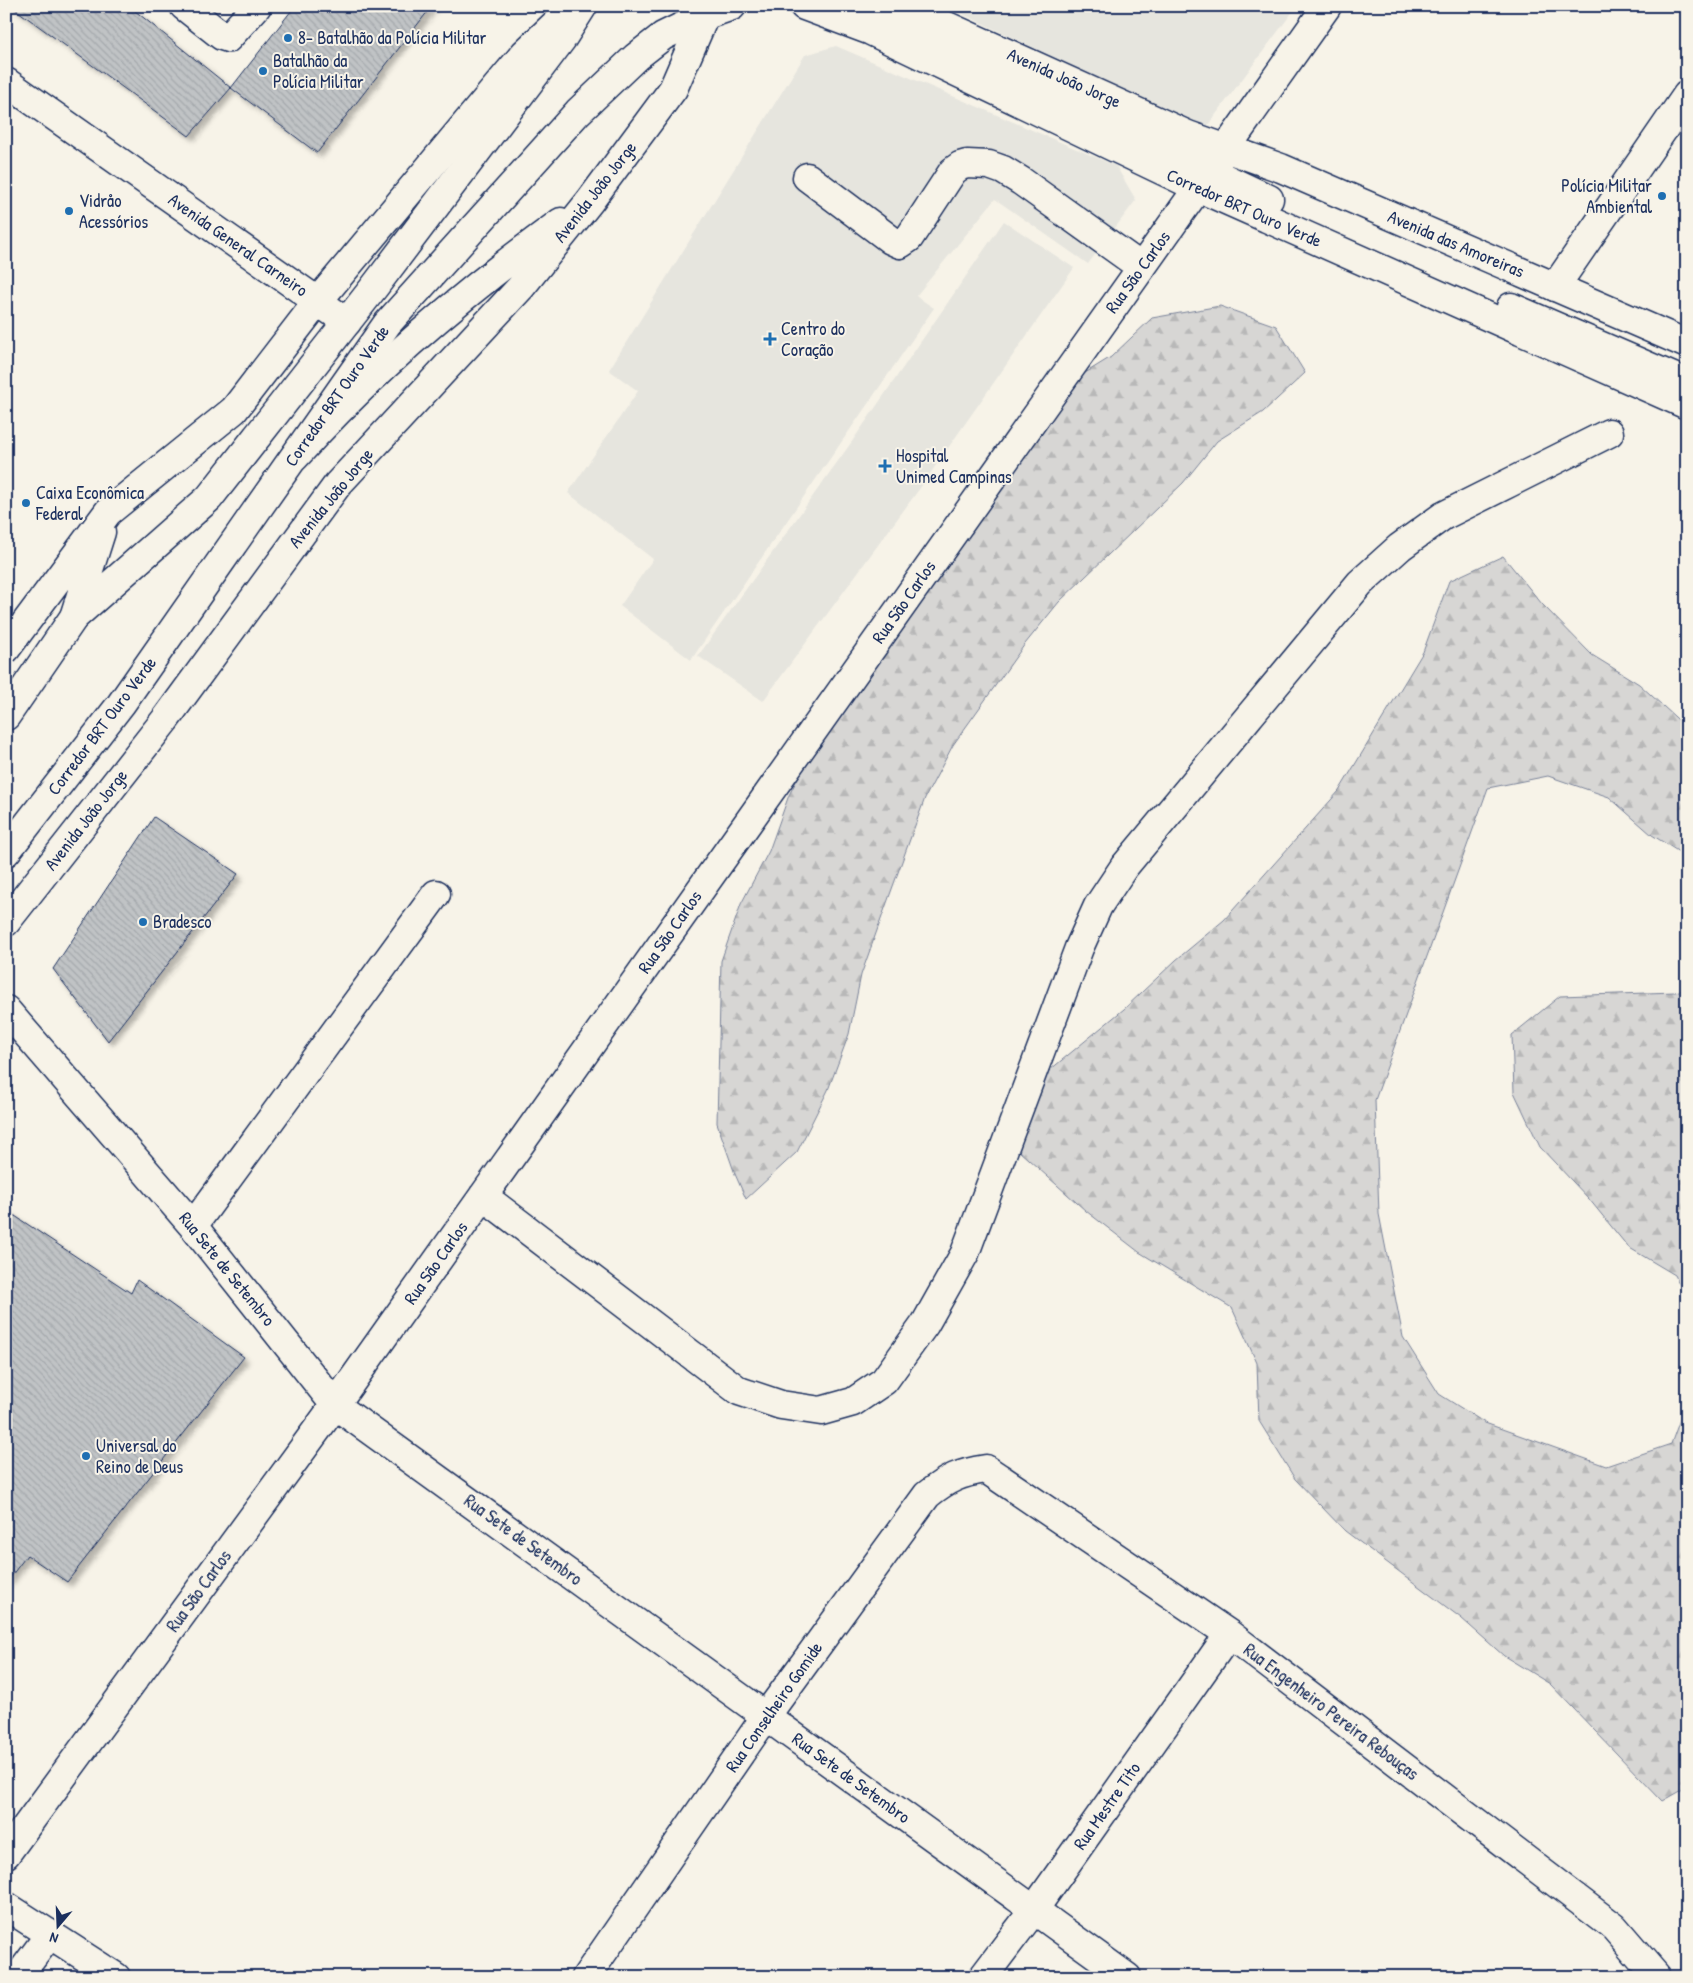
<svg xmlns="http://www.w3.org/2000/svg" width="1693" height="1983" font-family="'Patrick Hand',sans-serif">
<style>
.built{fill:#e6e5de}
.forest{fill:url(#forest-firs);stroke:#798299}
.building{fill:url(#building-back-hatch);stroke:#1b2f5e;filter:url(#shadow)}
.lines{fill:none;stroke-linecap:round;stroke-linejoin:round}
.minor-casing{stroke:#1b2f5e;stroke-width:31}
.major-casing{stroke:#1b2f5e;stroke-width:31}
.minor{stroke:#f7f3e8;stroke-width:28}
.major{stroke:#f7f3e8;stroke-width:28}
.poi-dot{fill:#1f6fb2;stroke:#f7f3e8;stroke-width:2}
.labels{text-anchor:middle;stroke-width:4;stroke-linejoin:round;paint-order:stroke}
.poi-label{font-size:18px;fill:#1b2f5e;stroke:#f7f3e8;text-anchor:start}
.street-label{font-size:18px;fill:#1b2f5e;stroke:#f7f3e8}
</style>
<defs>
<pattern id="forest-firs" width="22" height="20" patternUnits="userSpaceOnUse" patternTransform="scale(1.25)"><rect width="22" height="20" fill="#d7d6d4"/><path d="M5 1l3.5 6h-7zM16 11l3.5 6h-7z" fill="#b8b8b8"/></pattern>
<pattern id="building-back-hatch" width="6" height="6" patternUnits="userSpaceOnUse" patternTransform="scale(1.25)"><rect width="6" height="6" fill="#c0c3c5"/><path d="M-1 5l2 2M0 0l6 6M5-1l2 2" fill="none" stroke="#a4a8ac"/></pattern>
<filter id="shadow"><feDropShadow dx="4.5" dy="4.5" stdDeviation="2.5" flood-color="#0004"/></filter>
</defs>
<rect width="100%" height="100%" fill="#f7f3e8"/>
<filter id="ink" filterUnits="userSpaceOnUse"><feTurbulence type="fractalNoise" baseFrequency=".02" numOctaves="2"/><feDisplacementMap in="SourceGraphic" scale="10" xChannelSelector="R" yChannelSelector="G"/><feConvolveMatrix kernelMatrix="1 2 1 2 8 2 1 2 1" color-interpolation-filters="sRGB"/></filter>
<g filter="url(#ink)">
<path class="built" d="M946,6H1297L1205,129Z
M836,46L1116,166L1136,200L1088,264L995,199L916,296L934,308L691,660L620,606L653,559L568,493L638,391L609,370L805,55Z
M1004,221L1074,268L920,488L763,701L698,656L851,443Z"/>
<path class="forest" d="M1220,306L1276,326L1305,373L1263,412L1217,441L1183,483L1059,602L1025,644L953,745L925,798L884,911L861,975L849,1034L828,1090L797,1152L746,1199L735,1174L717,1123L721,961L741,904L769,851L789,795L849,680L1064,386L1111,357L1152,318Z
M1503,556L1542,604L1592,655L1639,684L1687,728V857L1652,835L1609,797L1548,776L1488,788L1375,1100L1379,1214L1403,1337L1439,1394L1485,1423L1606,1466L1671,1444L1687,1400V1790L1683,1789L1662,1801L1550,1684L1504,1656L1461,1618L1345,1531L1295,1479L1259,1421L1257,1363L1232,1308L1139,1252L1086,1211L1000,1134L1028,1088L1124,1009L1176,960L1224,920L1339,791L1423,652L1449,581Z
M1687,989V1300L1675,1275L1628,1247L1589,1199L1540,1147L1514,1092L1512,1035L1560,996L1675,992Z"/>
<path class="building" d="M11,6H129L231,88L189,136Z
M295,6H432L317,153L231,88Z
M154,817L238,874L108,1041L53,969Z
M6,1210L131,1293L137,1280L244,1357L67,1582L27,1555L6,1583Z"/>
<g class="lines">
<defs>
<path id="minor" d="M184,6L222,36L228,38L257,6
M804,6L871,31L1199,188L1687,405
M861,6L1269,199
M807,177L891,240L900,244L909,238L953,171L960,166L967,164L989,165L1003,170L1021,181L1141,267
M1555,287L1687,95
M1511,307L1687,383
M6,716L74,617L209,498L375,286L562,39L583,6
M6,852L121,704L387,324L578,112L636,57L663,36L706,15L732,6
M6,1010L193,1226L335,1405L1127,1977
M483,1196L739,1391L781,1405L821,1411L853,1402L884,1381L925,1324L965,1253L1079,948L1098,906L1124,867L1360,583L1400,547L1443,516L1609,433
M193,1226L436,894
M6,1854L335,1405L1327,6
M18,1977L50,1934
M586,1977L766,1716L927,1495C948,1478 960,1473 986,1469L1229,1634L1614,1927L1657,1977
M983,1977L1033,1911L1229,1634"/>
<path id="major" d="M903,6L1188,135L1281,168L1687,344
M6,82L347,322
M295,457C374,369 466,291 561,222
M74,617L101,532
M6,649L108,512L234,410L318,301L525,53L574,6
M6,922L165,720L338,484L521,287L590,201L673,89L709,6
M6,1906L116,1977"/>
</defs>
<use href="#minor" class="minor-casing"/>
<use href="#major" class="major-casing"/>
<use href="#minor" class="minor"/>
<use href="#major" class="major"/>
</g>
</g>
<g class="poi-dot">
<circle cx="288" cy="38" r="5"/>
<circle cx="263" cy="71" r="5"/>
<circle cx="1662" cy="196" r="5"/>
<circle cx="69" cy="211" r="5"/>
<path d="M767.5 331.5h5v5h5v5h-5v5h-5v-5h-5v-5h5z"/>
<path d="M882.5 458.5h5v5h5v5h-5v5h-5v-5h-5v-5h5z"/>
<circle cx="26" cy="503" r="5"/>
<circle cx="143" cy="922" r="5"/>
<circle cx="86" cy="1456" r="5"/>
</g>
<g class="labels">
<g class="poi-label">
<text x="298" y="44">8- Batalhão da Polícia Militar</text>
<text x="273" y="67">Batalhão da<tspan x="273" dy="21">Polícia Militar</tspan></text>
<text x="1652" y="192" text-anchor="end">Polícia Militar<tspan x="1652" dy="21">Ambiental</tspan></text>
<text x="79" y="207">Vidråo<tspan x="79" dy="21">Acessórios</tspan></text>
<text x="781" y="335">Centro do<tspan x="781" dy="21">Coração</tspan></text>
<text x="896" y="462">Hospital<tspan x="896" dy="21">Unimed Campinas</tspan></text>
<text x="36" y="499">Caixa Econômica<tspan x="36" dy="21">Federal</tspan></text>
<text x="153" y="928">Bradesco</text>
<text x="96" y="1452">Universal do<tspan x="96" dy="21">Reino de Deus</tspan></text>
</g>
<g class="street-label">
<text transform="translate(1064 78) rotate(24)" y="6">Avenida João Jorge</text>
<text transform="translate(595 192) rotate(-52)" y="6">Avenida João Jorge</text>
<text transform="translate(1244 208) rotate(24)" y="6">Corredor BRT Ouro Verde</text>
<text transform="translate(1456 244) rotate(23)" y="6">Avenida das Amoreiras</text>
<text transform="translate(238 245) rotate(35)" y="6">Avenida General Carneiro</text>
<text transform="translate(1138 272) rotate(-54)" y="6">Rua São Carlos</text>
<text transform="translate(337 396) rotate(-55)" y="6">Corredor BRT Ouro Verde</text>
<text transform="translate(331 498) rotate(-51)" y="6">Avenida João Jorge</text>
<text transform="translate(904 602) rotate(-55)" y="6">Rua São Carlos</text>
<text transform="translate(102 726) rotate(-53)" y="6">Corredor BRT Ouro Verde</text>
<text transform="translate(86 820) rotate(-52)" y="6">Avenida João Jorge</text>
<text transform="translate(670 932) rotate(-55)" y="6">Rua São Carlos</text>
<text transform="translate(436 1263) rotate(-55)" y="6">Rua São Carlos</text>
<text transform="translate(227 1269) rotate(51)" y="6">Rua Sete de Setembro</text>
<text transform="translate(523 1540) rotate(36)" y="6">Rua Sete de Setembro</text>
<text transform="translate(199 1591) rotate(-54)" y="6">Rua São Carlos</text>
<text transform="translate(774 1707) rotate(-55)" y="6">Rua Conselheiro Gomide</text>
<text transform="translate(1331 1712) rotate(37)" y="6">Rua Engenheiro Pereira Rebouças</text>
<text transform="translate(851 1778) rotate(36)" y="6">Rua Sete de Setembro</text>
<text transform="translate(1107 1806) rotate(-55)" y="6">Rua Mestre Tito</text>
</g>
</g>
<rect width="1693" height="1983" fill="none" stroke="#f7f3e8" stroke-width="25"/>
<rect x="12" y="12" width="1668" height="1958" fill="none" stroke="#1b2f5e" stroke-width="2" filter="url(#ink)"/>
<g transform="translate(58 1926) rotate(199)" stroke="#f7f3e8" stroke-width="4" paint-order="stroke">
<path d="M0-4L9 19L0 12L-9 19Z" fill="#1b2f5e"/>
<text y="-8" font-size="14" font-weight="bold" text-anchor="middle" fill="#1b2f5e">N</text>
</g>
</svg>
